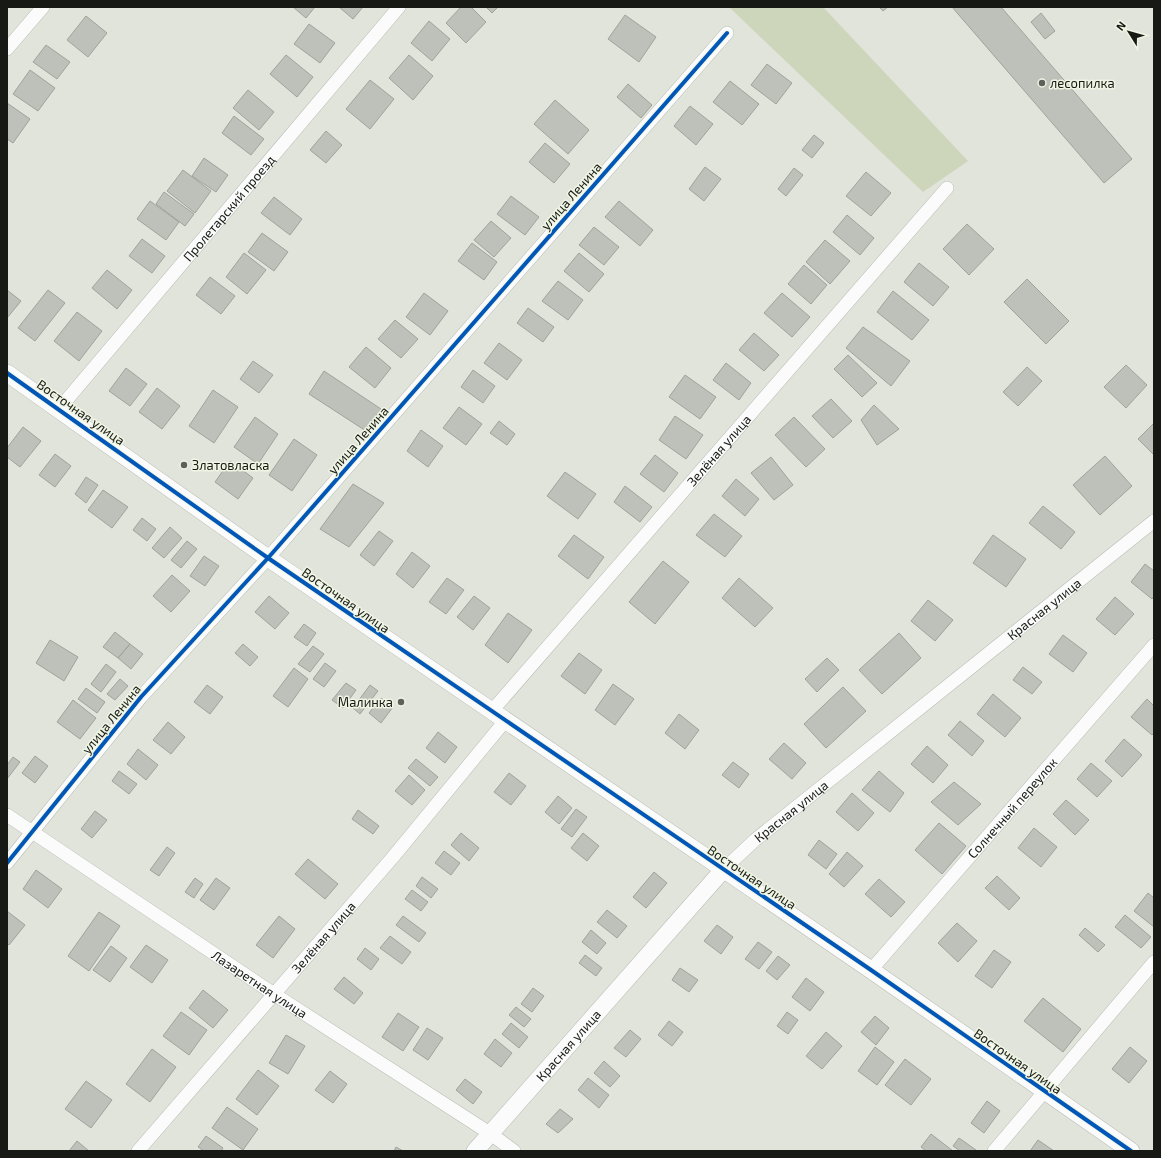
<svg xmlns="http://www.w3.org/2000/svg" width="1161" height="1158" font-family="'Exo 2',sans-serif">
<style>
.green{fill:#cdd5bb}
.building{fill:#bec1b9;stroke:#a0a29b}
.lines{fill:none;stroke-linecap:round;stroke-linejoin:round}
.minor-casing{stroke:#b9bcb5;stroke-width:14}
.tertiary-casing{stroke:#b9bcb5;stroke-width:18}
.minor{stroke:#fafbfa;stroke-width:13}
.tertiary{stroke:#fafbfa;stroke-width:17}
.cycleway-casing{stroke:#eff5e4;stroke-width:6}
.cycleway{stroke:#0057b8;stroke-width:4}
.poi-dot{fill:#5e605a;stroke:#eff5e4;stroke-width:1.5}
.labels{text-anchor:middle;stroke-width:3;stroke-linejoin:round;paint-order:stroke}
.poi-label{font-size:13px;fill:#171914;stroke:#eff5e4;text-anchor:start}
.street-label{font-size:13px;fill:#171914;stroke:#eff5e4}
</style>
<rect width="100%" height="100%" fill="#e1e4db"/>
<path class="green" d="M729,7H823L968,161L923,192Z"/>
<path class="building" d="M293,7H315L306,18Z
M339,7H363L353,19Z
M461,7H471L486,22L466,43L446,23Z
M486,7H498L492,13Z
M879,7H888L883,11Z
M952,7H1001L1132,159L1104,183Z
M1041,13L1055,31L1045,39L1031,22Z
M625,15L656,37L639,62L608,39Z
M86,16L107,33L88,57L67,40Z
M429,21L450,39L432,61L411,43Z
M309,24L335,43L320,63L294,44Z
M46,45L70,62L57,79L33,62Z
M286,55L313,77L297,97L270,74Z
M409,55L433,76L413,100L389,78Z
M767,64L792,83L776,104L751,85Z
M30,70L55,88L38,111L13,94Z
M370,80L394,99L370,129L346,109Z
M730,81L759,104L742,125L713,102Z
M628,84L652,105L641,118L617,97Z
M248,90L274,112L259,130L233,108Z
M555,100L589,130L568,154L534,124Z
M7,103L30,119L13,143L7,139Z
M690,106L713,124L696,145L674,126Z
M234,116L264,139L251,155L222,133Z
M326,131L342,145L326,163L310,150Z
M814,135L824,143L812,158L802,150Z
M545,143L570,164L554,183L529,162Z
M204,158L228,175L216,192L192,176Z
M705,167L721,179L704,201L689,189Z
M794,168L803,175L786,196L778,189Z
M183,170L211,191L195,213L167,191Z
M866,172L891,193L871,216L846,196Z
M164,192L194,214L185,226L156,204Z
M511,196L539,217L525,235L497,214Z
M274,197L302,219L290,235L261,213Z
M150,201L179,222L166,240L137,219Z
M619,201L653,230L640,246L605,217Z
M847,215L874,238L860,255L833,232Z
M491,221L511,238L494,257L474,240Z
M967,224L994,249L969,275L943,249Z
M594,227L619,247L604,265L579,245Z
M262,233L288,252L274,271L248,252Z
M142,239L165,256L152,273L129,256Z
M825,240L850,261L830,284L806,262Z
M472,243L497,262L484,280L458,261Z
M244,253L266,270L247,294L226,277Z
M579,253L604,274L589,292L564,271Z
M919,263L949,287L933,306L904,282Z
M804,265L827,285L811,304L788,284Z
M107,270L132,290L117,309L92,288Z
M210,277L235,296L221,314L196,295Z
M1027,279L1069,321L1046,344L1004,302Z
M558,281L583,300L568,320L542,301Z
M7,290L21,301L7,318Z
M48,290L65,303L35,341L18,328Z
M893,291L929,320L912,340L877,312Z
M424,293L448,311L430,335L406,317Z
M782,293L810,317L792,337L764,313Z
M528,308L554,327L543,342L517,323Z
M77,312L102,331L79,361L54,341Z
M395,320L418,339L401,358L378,339Z
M863,327L910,361L891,386L846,348Z
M754,333L779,355L764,371L739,350Z
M499,343L522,360L507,380L484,363Z
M366,347L391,368L375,388L349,367Z
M848,355L877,383L862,397L834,369Z
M253,361L273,375L259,393L240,379Z
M726,363L751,383L739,400L713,380Z
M1126,365L1147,385L1126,408L1104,387Z
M1027,367L1042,381L1018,406L1003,392Z
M126,368L147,384L130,406L109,391Z
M473,370L495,386L483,403L461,387Z
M324,371L381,409L366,431L309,394Z
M685,375L716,397L700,419L669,397Z
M157,388L180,406L162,429L139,412Z
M213,390L238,407L214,443L189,426Z
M831,399L852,421L833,438L812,416Z
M874,405L899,429L877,445L861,420Z
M459,407L482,424L466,445L443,428Z
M675,416L703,435L686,459L659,440Z
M255,417L278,434L258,464L234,447Z
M794,417L825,449L806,467L775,435Z
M499,421L515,434L507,445L490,433Z
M1154,423V455L1138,439Z
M23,427L41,441L20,467L7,457V448Z
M421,430L443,446L428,467L407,451Z
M294,439L317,455L292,491L269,475Z
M55,454L71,466L55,487L39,475Z
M655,455L678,473L664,492L640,474Z
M1105,456L1132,486L1100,515L1073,485Z
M771,457L793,485L774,500L751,473Z
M230,461L253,478L238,499L215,482Z
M565,472L596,494L578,519L547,496Z
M86,477L98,485L86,503L75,494Z
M736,479L759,499L745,516L722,496Z
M353,484L384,503L349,547L320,529Z
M625,486L652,507L640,522L614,502Z
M103,490L128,507L112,528L88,510Z
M1043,506L1075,532L1061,549L1029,523Z
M714,514L742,536L725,557L696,535Z
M142,518L156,529L147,541L133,530Z
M170,527L182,538L164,558L152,548Z
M379,531L393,541L374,566L360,555Z
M574,535L604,557L588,579L558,556Z
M993,535L1026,559L1006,587L973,563Z
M187,541L197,549L181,568L171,560Z
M412,552L430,566L413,588L396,574Z
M204,556L219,566L205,586L190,576Z
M663,561L689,582L655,624L629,602Z
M1145,564L1154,571V596L1152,599L1131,582Z
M172,575L190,591L171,612L153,596Z
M447,578L464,590L446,614L429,602Z
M739,578L773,608L755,627L722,598Z
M269,596L289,613L275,629L255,612Z
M474,596L490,608L473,630L457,617Z
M1115,597L1134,614L1115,635L1096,619Z
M928,600L953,620L935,641L911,621Z
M508,613L532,630L508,663L485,645Z
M304,624L316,633L307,646L294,637Z
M115,632L130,644L118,658L103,647Z
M899,633L921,658L882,694L859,670Z
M1063,635L1087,653L1073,672L1049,654Z
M50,640L78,657L64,681L36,663Z
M130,644L143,654L131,669L118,658Z
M243,644L258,657L250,666L235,653Z
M313,646L324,654L310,672L298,664Z
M579,653L602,670L585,694L561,676Z
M827,658L839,670L817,692L805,679Z
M325,663L336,671L324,687L313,679Z
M106,664L116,672L101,692L91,684Z
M1023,667L1042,682L1032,694L1013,680Z
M294,668L308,679L288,707L273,696Z
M120,679L128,686L115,700L107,694Z
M346,683L356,690L343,708L332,700Z
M613,684L634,699L615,725L595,710Z
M207,685L223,697L210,714L194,702Z
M370,685L378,691L360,714L353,708Z
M843,687L866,711L826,748L804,724Z
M86,688L105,702L97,713L78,699Z
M993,694L1021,718L1005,737L977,714Z
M381,698L393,707L381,723L369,713Z
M1147,699L1154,706V733L1152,735L1131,717Z
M73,700L96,718L80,739L57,722Z
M679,714L699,730L685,749L665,733Z
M960,721L984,741L972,756L948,735Z
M168,722L185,737L171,754L153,740Z
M438,732L457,747L445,763L426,748Z
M1124,739L1142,755L1122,777L1105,761Z
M784,743L806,763L792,779L769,759Z
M927,746L948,765L933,783L911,764Z
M138,749L158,765L146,780L127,764Z
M35,756L48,766L35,783L22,773Z
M13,757L20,762L7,779V765Z
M416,759L438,777L430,786L408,768Z
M733,762L749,774L739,788L722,775Z
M1091,763L1112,781L1097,797L1077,779Z
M119,771L137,784L129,794L112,781Z
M879,771L904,793L890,812L862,790Z
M509,773L526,786L511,805L494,792Z
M409,775L425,790L412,805L395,791Z
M954,782L981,804L958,825L931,802Z
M852,793L874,813L858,831L836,812Z
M558,796L572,808L559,824L545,812Z
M1066,800L1089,820L1075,835L1053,814Z
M576,809L587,817L572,837L561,829Z
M358,810L379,826L373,834L352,819Z
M95,811L107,820L92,838L81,829Z
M939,823L966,846L942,874L915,850Z
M1034,828L1057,847L1041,867L1018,848Z
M461,833L479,848L469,861L451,845Z
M583,833L599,846L587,861L571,848Z
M819,840L837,854L826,869L808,855Z
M167,847L175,853L159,876L150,870Z
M444,851L460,863L451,875L435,863Z
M847,852L863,866L844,887L829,874Z
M308,859L338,884L325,899L295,874Z
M36,870L62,889L48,908L23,889Z
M654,872L667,883L646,908L633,897Z
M997,876L1020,898L1009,910L985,888Z
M422,877L438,889L431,898L416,886Z
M195,878L203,884L194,898L185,892Z
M216,878L230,888L214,910L200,900Z
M879,879L905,902L891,917L865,894Z
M412,890L428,902L421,911L405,899Z
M1148,893L1154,898V927L1134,911Z
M607,910L627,926L617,938L597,922Z
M7,911L25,925L9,945L7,943Z
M99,912L120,926L89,971L68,956Z
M1125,915L1151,937L1141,948L1115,927Z
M279,916L295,929L273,958L256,945Z
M403,916L426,933L419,942L396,925Z
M957,923L977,941L958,962L938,943Z
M717,925L733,937L721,954L704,941Z
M1085,928L1105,945L1098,952L1079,935Z
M591,930L606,943L597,954L582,942Z
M390,936L411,952L402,964L380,948Z
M758,942L772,952L759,969L745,959Z
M146,945L168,960L152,983L130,967Z
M111,946L127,958L110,982L93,970Z
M365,948L379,959L371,970L357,959Z
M994,950L1011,962L992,988L975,976Z
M585,955L602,968L596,976L579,963Z
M778,956L790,965L777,980L766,971Z
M680,968L698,980L689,992L672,980Z
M344,977L363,993L354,1004L334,989Z
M806,978L824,992L810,1011L792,997Z
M533,988L544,996L532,1012L521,1004Z
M203,990L228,1010L213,1028L189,1008Z
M1043,998L1081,1029L1063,1052L1024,1021Z
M516,1007L531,1019L524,1027L509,1015Z
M181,1012L207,1030L189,1055L163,1036Z
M787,1012L798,1020L788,1034L777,1026Z
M398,1013L419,1027L403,1051L382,1037Z
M875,1016L889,1028L876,1045L861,1032Z
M669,1021L683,1032L672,1046L658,1035Z
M511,1023L528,1037L519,1048L502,1034Z
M427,1028L443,1038L428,1060L413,1050Z
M630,1030L641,1039L626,1057L614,1048Z
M826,1032L842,1046L822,1069L806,1056Z
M286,1035L305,1046L288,1074L269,1063Z
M495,1039L512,1053L501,1067L484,1054Z
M875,1047L894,1062L877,1085L858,1071Z
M1130,1047L1147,1061L1129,1083L1112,1069Z
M152,1049L176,1067L150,1102L126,1084Z
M905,1059L931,1079L911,1105L885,1085Z
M604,1061L620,1076L610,1087L594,1073Z
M258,1070L279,1086L257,1115L236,1099Z
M330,1071L347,1084L333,1103L315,1090Z
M588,1078L609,1095L599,1108L578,1090Z
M465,1079L482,1092L473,1104L456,1090Z
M86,1081L112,1100L91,1128L65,1109Z
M987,1101L1000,1111L984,1133L971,1123Z
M227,1107L258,1129L243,1150L212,1128Z
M560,1109L573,1119L558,1133L546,1124Z
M931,1134L953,1151H926L921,1147Z
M206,1136L223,1148L221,1151H204L198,1147Z
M959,1138L976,1150V1151H960L953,1146Z
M1038,1140L1054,1151H1030Z
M77,1141L89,1151H69Z
M396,1147L403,1151H394Z"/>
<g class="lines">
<defs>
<g id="minor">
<path d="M7,49L43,7"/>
<path id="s1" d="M59,409L399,7"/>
<path id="s2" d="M491,712L947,188"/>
<path id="s3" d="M7,815L274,994L491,1134L514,1151"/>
<path d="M7,863L141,697L268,558L727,33"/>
<path id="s4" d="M723,870L755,840L1154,521"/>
<path id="s5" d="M871,970L1154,645"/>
<path id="s6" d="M138,1151L393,857L505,721"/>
<path d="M994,1151L1154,962"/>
</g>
<g id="tertiary">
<path d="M7,373L268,558L871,970L1131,1151"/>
<path id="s7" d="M475,1151L723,870"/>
</g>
</defs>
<use href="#minor" class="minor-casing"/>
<use href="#tertiary" class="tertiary-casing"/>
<use href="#minor" class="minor"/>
<use href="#tertiary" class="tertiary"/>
<defs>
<path id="cycleway" d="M7,373L268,558L871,970L1131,1151
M7,863L141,697L268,558L727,33"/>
</defs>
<use href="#cycleway" class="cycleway-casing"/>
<use href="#cycleway" class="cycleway"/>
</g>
<g class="poi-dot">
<circle cx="1042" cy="83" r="4"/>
<circle cx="184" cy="465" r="4"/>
<circle cx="401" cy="702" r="4"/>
</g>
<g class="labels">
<g class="poi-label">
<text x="1050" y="88">лесопилка</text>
<text x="192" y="470">Златовласка</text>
<text x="393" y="707" text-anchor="end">Малинка</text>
</g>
<g class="street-label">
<text transform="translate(571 196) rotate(-49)" y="5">улица Ленина</text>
<text dy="5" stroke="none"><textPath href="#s1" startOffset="263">Пролетарский проезд</textPath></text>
<text transform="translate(81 412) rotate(35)" y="5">Восточная улица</text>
<text transform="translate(358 440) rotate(-49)" y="5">улица Ленина</text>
<text dy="5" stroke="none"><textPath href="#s2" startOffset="347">Зелёная улица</textPath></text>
<text transform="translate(346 600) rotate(35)" y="5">Восточная улица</text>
<text dy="5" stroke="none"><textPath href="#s4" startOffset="414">Красная улица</textPath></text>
<text transform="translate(111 719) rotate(-51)" y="5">улица Ленина</text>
<text dy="5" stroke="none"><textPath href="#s5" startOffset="215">Солнечный переулок</textPath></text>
<text dy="5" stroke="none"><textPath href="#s4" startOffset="90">Красная улица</textPath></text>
<text transform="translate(752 877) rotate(34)" y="5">Восточная улица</text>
<text dy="5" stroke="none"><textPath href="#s6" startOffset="283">Зелёная улица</textPath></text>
<text dy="5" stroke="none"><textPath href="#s3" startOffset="304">Лазаретная улица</textPath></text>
<text dy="5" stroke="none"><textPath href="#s7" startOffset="141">Красная улица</textPath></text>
<text transform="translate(1018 1061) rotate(35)" y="5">Восточная улица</text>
</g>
</g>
<rect width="1161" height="1158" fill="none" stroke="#171914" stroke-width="16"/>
<g transform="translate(1129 32) rotate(307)" stroke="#eff5e4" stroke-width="3" paint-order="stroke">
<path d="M0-3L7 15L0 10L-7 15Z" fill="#171914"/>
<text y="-6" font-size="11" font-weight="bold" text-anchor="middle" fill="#171914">N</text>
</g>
</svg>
